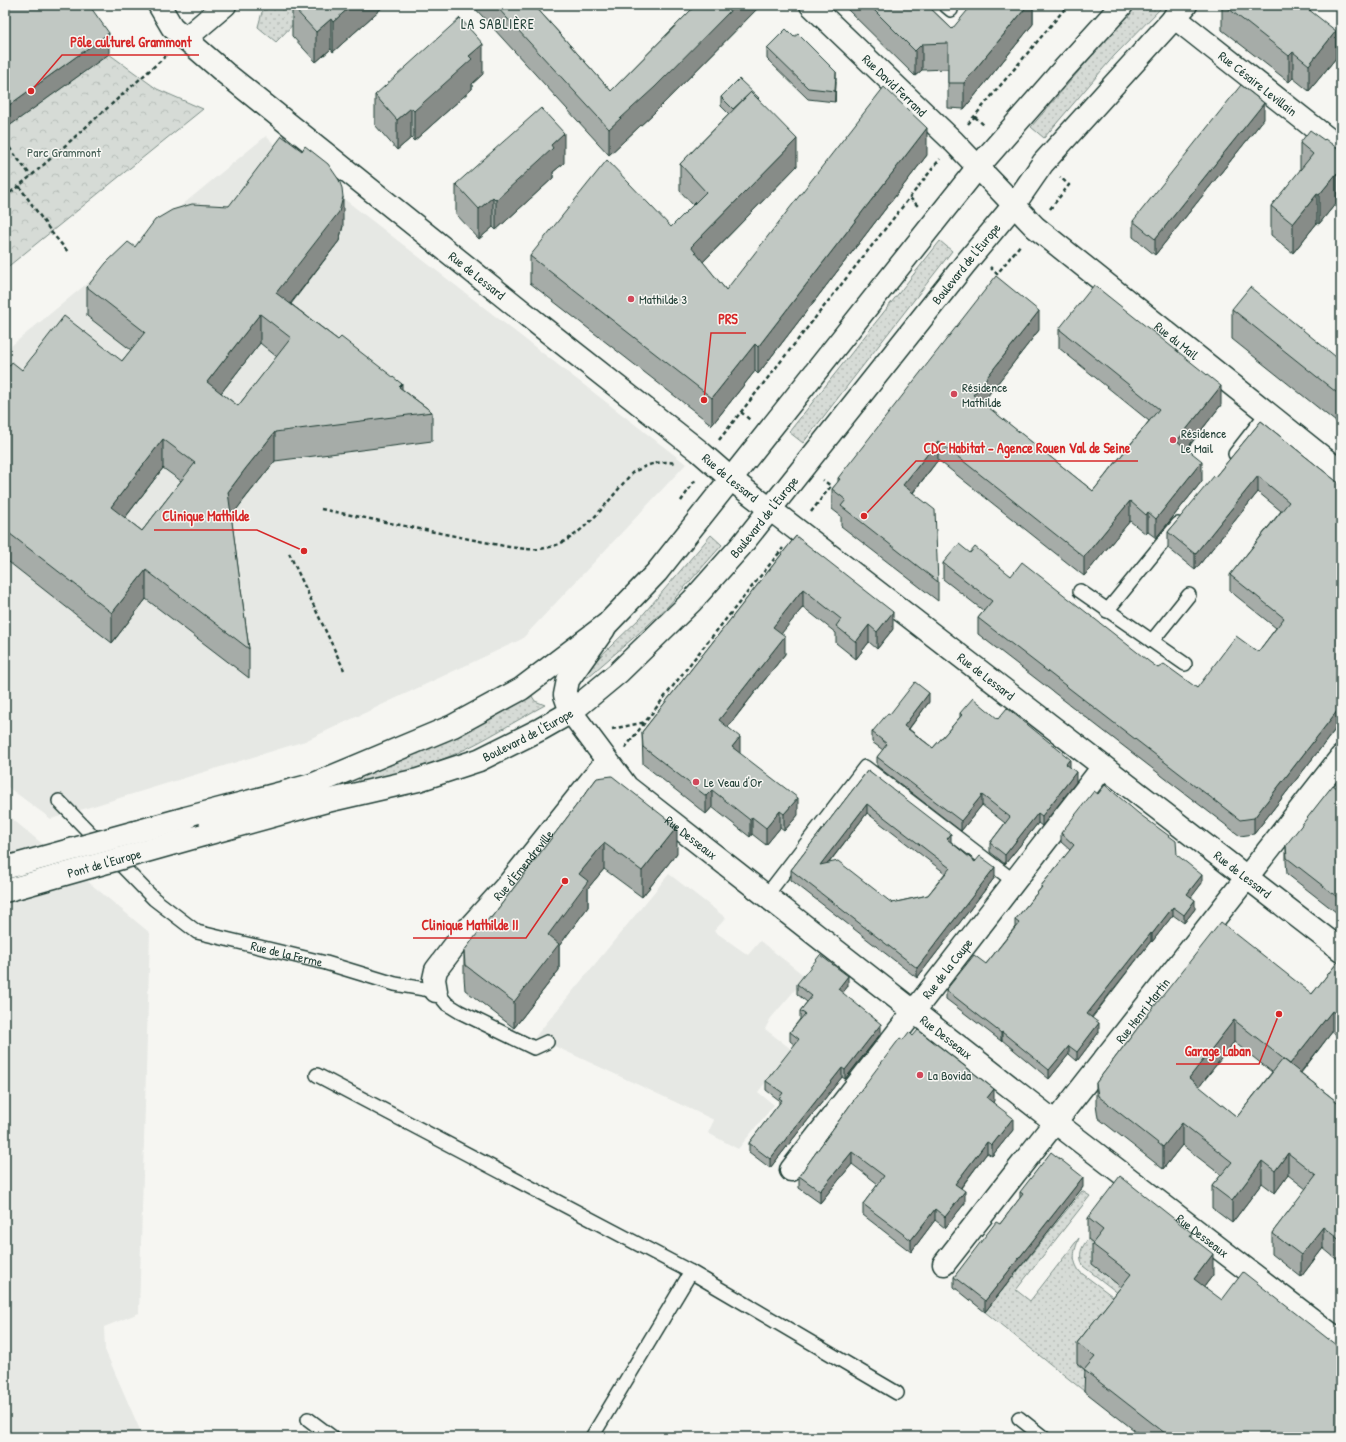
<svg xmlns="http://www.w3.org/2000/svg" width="1346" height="1442" font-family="'Patrick Hand',sans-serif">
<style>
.built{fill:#e6e8e4}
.grass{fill:url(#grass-dots);stroke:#7a8c85}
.park{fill:url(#park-crowns);stroke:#7a8c85}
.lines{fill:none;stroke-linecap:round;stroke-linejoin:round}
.service-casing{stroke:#1f3d34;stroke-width:16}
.minor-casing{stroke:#1f3d34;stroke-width:25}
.tertiary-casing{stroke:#1f3d34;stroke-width:25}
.primary-casing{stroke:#1f3d34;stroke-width:25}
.path{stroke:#1f3d34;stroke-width:2.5;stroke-dasharray:4 3;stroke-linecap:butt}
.service{stroke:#f6f6f2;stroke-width:13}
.minor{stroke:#f6f6f2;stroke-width:22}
.tertiary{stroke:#f6f6f2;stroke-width:22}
.primary{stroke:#f6f6f2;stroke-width:22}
.primary-bridge-casing{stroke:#1f3d34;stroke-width:25;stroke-linecap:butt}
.primary-bridge{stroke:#f6f6f2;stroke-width:22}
.wall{fill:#a6aca8;stroke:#1f3d34;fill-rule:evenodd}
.shaded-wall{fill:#878c88;stroke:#1f3d34}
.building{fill:#c1c8c3;stroke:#1f3d34;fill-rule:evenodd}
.poi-dot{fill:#d1495b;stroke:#f6f6f2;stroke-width:1.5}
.labels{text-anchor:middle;stroke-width:3;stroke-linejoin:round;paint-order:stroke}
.street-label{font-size:13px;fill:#1f3d34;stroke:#f6f6f2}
.park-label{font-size:13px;fill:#445d54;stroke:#f6f6f2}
.poi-label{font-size:13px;fill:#1f3d34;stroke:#f6f6f2;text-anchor:start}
.neighbourhood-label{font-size:14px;letter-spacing:1px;fill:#1f3d34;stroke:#f6f6f2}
.leader{fill:none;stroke:#d62828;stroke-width:1.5}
.callout-dot{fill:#d62828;stroke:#f6f6f2;stroke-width:1.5}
.callout-label{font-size:14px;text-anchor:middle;font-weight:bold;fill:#d62828;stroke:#f6f6f2;stroke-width:3;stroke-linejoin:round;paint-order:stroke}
</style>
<defs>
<pattern id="grass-dots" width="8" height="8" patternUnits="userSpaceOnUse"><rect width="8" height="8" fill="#d6dbd6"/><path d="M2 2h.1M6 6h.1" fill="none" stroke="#b7bdb8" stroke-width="1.8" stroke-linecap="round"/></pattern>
<pattern id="park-crowns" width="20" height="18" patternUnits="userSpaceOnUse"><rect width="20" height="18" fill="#d6dbd6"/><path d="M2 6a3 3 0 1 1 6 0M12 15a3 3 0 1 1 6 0" fill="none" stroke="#b7bdb8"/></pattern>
</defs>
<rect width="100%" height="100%" fill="#f6f6f2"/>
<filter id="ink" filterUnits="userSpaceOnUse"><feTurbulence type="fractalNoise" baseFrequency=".025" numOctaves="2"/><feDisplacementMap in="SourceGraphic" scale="8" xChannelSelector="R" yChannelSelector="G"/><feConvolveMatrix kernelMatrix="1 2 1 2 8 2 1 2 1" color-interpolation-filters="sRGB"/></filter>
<g filter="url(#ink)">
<path class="built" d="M266,136L277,147L686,464L522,639L305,741L51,819L5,785V351Z
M5,813L150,933L139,1313L104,1327L105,1350L143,1437H5Z
M669,874L726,918L714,931L748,955L760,941L806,977L771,1018L765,1029L791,1049L758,1092L774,1105L738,1149L708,1133L714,1120L535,1037Z"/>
<path class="grass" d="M270,5H312L276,42L258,27L262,12Z
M1137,5H1164L1114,56L1044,138L1031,127L1102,44Z
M940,241L952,251L803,443L789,432Z
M711,535L722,545L668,606L646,627L588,677H585L584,672L640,618Z
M530,693L535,701L545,705C515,721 486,740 455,754C426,767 393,775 362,785L359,782V778L435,744Z
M1082,1191L1090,1196L1016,1290L1030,1301L1079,1238C1074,1252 1071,1259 1080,1272L1147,1322L1077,1364L1095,1378L1084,1391L985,1312Z
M1088,1239L1103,1250L1154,1312L1150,1318L1083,1266C1078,1254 1081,1248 1088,1239Z"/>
<path class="park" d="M109,54L157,89L203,109L5,269V129Z"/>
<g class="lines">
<defs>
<g id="service">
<path d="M945,5L951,10"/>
<path d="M1235,454L1267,413"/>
<path d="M1080,591L1185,664"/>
<path d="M1107,611L1178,524"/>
<path d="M1152,641L1189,595"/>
<path id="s1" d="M59,801L154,899L197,932L326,963L395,984L436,991L447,1004L460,1012L534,1048L547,1042"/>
<path d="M766,896L865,767L1015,882"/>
<path d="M317,1075L691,1272L897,1393"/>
<path d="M1019,1418L1043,1437"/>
<path d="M308,1419L332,1437"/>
<path d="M592,1437L691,1272"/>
</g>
<g id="minor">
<path id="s2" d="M159,5L172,27L225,73L543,328L699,451L731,479L1341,950"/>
<path id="s3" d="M811,5L954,142L1035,227L1341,472"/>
<path id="s4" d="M1174,17L1341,149"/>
<path d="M185,39L225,5"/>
<path id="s5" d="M436,991L434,979L436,970L465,932L510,882L601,768L608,763"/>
<path id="s6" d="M791,1170L1103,767"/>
<path id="s7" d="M944,1264L1341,757"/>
</g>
<g id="tertiary">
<path id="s8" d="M604,629L568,680L565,695L571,712L627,787L1055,1122L1341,1342"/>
</g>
<g id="primary">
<path d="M186,818L312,785L453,726L521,689L607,624L657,572L978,167L1061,72L1122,5"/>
<path id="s9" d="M203,835L327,801L418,780L479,760L541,729L571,712L618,673L692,601L740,547L965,264L1014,205L1043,163L1186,5"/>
</g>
</defs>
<use href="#service" class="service-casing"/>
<use href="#minor" class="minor-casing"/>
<use href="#tertiary" class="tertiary-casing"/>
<use href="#primary" class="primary-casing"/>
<path class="path" d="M975,117L985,126
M968,124L1068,5
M5,142L31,176
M19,186L52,233L69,253
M5,197L31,176L168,54
M910,198L918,206
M1050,209L1069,185L1060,177
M990,267L997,274L1021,244
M741,412L750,420
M719,440L940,159
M681,501L696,479
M321,509L509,547C521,548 533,551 545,548C580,543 610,498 632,473C645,465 660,460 676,463
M811,512L831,486L823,480
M289,553L344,670
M612,729L646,722
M625,748L694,659L783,548"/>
<use href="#service" class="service"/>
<use href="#minor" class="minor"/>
<use href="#tertiary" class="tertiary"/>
<use href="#primary" class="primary"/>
<defs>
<g id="primary-bridge">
<path d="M5,868L186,818"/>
<path id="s10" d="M5,891L203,835"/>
</g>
</defs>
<use href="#primary-bridge" class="primary-bridge-casing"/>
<use href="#primary-bridge" class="primary-bridge"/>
</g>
<path class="wall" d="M294,5H385L333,52L331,49L316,62L292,36V6Z
M472,5H534L611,91L696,5H761L655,112L609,155Z
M843,5H927L952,29L1033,5V24L964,109L948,108V69L922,70L915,76Z
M1222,5H1315L1310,10L1336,58L1309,91L1293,78L1289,82L1222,30Z
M794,37L836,82L835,102L808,99L767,59V48Z
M483,74L472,84V89L414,141L411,138L397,150L375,125V95Z
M721,97L759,100L797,166L703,262L726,290L927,155L758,374L755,371L712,425L530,283V256L671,227L693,205L680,191V164L729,114L721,106Z
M1264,119L1155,255L1133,237V221Z
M1324,140L1341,151V205L1337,202L1319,224L1317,223L1293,253L1271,235V206L1300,171V143Z
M564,163L553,172V178L496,230L493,227L479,239L456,214V184Z
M229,206L343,226L339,241L291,304L432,412V441L275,461L231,516L249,649V678L146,599L112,643L5,559V371L122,361L131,350L87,316V287L135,247ZM260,343L277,357L238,406L221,393ZM163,468L181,481L142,531L125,518Z
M1232,309L1341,361V426L1232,339Z
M1059,329L1221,405L1187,449L1202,481L1156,538L1148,532L1146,534L1130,521L1084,576L938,460L913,493L938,582V601L841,526V516L832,509V489L838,482V478L1039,330L982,403L1093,491L1149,421L1059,348Z
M1261,421L1341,485V722L1254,834L1240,836L978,634V618L984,611L943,579V563L970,553L1011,576L1158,668L1197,688L1258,652L1276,628L1230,591V575L1281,511L1258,492L1195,570L1168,548V532L1215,477Z
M796,536L893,629L877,649L869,642L856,659L836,643V633L803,607L781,633L785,654L728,727L740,754L798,815L784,831L780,828L766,845L752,834L750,837L712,807L706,814L643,764L642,732Z
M929,702L909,729L933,748L960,717V713L998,719L1070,767L1076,782L1042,826L1038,823L1005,864L990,852V843L1005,823L982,805L961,831L877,766V757L883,750L872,742V732L890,714Z
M868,770L951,843L975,862L995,877L917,978L791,880V870ZM867,813L945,873L928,895L892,903L829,863Z
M597,778L677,853L642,897L604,869L588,888V907L559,946V970L514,1028L465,990L464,977V951L491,918Z
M1341,791V916L1287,874L1286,861V845Z
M1098,794L1177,855L1202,883L1191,897L1195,909L1184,923L1173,915L1152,942L1151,941L1092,1018L1099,1032L1077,1061L1069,1054L1049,1079L1002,1040L1001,1041L946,999V990L986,964L1015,927V920L1041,888V886L1070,850L1061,842V833Z
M1341,958V1039L1332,1032L1301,1073L1341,1105V1263L1323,1248L1301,1277L1272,1254V1233L1306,1189L1288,1175L1275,1193L1262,1183L1232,1223L1212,1208V1186L1221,1175L1182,1145L1163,1169L1098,1118L1096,1104V1083L1149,1013L1312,994ZM1234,1042L1272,1072L1237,1117L1199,1087Z
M797,984L848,986L842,993L881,1033L845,1079L842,1077L770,1168L749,1152V1143L779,1104V1100L766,1090V1081L795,1045L790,1041V1032L800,1019V1011L807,1002L797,994Z
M866,1083L994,1101L993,1102L1013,1130L992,1156L987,1153L961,1188L965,1203L945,1228L935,1220L911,1252L863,1215V1204L878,1184L852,1164L820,1203L799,1188V1176Z
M1083,1187L985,1312L954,1287V1277L1000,1224L1020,1198V1192Z
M1088,1218L1192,1238L1213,1275L1204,1287L1341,1437H1143L1084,1391L1085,1370L1077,1363V1343L1121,1287L1092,1264V1244L1093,1243L1088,1239Z"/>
<path class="shaded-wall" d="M352,5H385L333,52V22Z
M736,5H761L655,112L609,155V129Z
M1028,5H1033V24L964,109V83Z
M1295,5H1315L1295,25Z
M331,19V49L316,62V32Z
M1336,31V58L1309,91V65Z
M109,33V54L5,129V108Z
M483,44V74L472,84V89L414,141V111L469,56Z
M922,44V70L915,76V51Z
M1293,52V78L1289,82V56Z
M836,72V82L835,102V91Z
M1264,103V119L1155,255V239Z
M411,108V138L397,150V120Z
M927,128V155L758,374V347Z
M564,133V163L553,172V178L496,230V200L551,145Z
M797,139V166L691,274V247Z
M1337,173V202L1319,224V195Z
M1317,194V223L1293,253V224Z
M343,197V226L339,241L276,322V293Z
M493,197V227L479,239V209Z
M1039,311V330L973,415V395Z
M260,314V343L207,411V382Z
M755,344V371L712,425V398Z
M402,384V413L399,387Z
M1221,386V405L1177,461V441Z
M275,432V461L246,497L228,521V492L246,468Z
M163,439V468L111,536V507Z
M938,441V460L903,505V485Z
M1202,461V481L1156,538V519Z
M1258,476V492L1195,570V554Z
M1130,501V521L1084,576V557Z
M1148,512V532L1146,534V515Z
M146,570V599L112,643V613Z
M803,589V607L773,644V627Z
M893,612V629L877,649V632Z
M869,625V642L856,659V642Z
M785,636V654L719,738V720Z
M929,693V702L904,735V726Z
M1341,706V722L1254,834V818Z
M740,737V754L732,747Z
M1070,759V768L1066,764Z
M1076,772V782L1042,826V816Z
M712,790V807L706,814V796Z
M982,795V805L961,831V821Z
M798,798V815L784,831V814Z
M867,804V813L820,874V865Z
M780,811V828L766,845V828Z
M1038,813V823L1005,864V855Z
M752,817V834L750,837V820Z
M677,827V853L642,897V871Z
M951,834V843L947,839Z
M604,843V869L588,888V907L559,946V970L514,1028V1002L579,874Z
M995,867V877L917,978V968Z
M1202,875V883L1187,903V894Z
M1195,900V909L1184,923V915Z
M1173,907V915L1152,942V934Z
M1151,933V941L1087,1023V1014Z
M848,976V986L838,999V989Z
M1332,1011V1032L1290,1086V1064Z
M1234,1020V1042L1189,1100V1078Z
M1099,1023V1032L1077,1061V1052Z
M881,1024V1033L845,1079V1070Z
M1002,1032V1040L1001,1041V1033Z
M1069,1046V1054L1049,1079V1070Z
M842,1068V1077L770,1168V1159Z
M994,1089V1101L987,1109V1098Z
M1013,1118V1130L992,1156V1145Z
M1182,1123V1145L1163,1169V1147Z
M987,1142V1153L955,1195V1184Z
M852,1152V1164L820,1203V1191Z
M1288,1153V1175L1275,1193V1171Z
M1262,1161V1183L1232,1223V1201Z
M1083,1177V1187L985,1312V1301Z
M965,1191V1203L945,1228V1217Z
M935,1209V1220L911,1252V1240Z
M1323,1227V1248L1301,1277V1255Z
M1192,1233V1253L1190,1236Z
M1213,1254V1275L1194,1300V1279Z"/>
<path class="building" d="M5,5H89L109,33L5,108Z
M294,5H352L333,22L331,19L316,32L292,6Z
M495,5H534L611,91L696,5H736L655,87L609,129Z
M869,5H927L952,29L972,5H1028L964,83H948V43L922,44L915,51Z
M1224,5H1303L1336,31L1309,65L1293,52L1289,56Z
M460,18L483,44L469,56L472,59L414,111L411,108L397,120L375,95Z
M786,29L794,37L798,34L836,72L835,91L808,88L767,48Z
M739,79L759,98L758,99L751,92L733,109L721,97Z
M1241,85L1264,103L1155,239L1133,221Z
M884,87L927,128L758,347L755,344L712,398L530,256L607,160L671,227L706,192L680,164L751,92L797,139L691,247L726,290Z
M541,108L564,133L551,145L553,148L539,161L496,200L493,197L479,209L456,184Z
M1310,130L1324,140L1325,139L1341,151V176L1337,173L1319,195L1317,194L1293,224L1271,206L1313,154L1300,143Z
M282,136L302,151L305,146L328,164L339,180L342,188L343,197L339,212L276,293L338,340L341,337L402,384L399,387L432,412L275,432L246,468L228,492L249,649L146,570L112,613L5,530V371L12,362L22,370L64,316L122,361L145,332L87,287L106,263L128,242L135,247L155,220L172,210L192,204L229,206ZM260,314L291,338L238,406L207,382ZM163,439L195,463L142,531L111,507Z
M996,276L1039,311L973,395L1093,491L1159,409L1059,329L1094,285L1221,386L1177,441L1202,461L1156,519L1148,512L1146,515L1130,501L1084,557L938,441L903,485L935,510L938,582L841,506L846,500L832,489L840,479L838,478Z
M1250,287L1341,361V396L1232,309Z
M1261,421L1341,485V706L1254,818L1240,820L978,618L992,601L943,563L959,544L970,553L975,547L1011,576L1022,562L1151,663L1158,668L1164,664L1197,688L1236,636L1258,652L1284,618L1230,575L1289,502L1258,476L1195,554L1168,532L1214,476L1215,477Z
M796,536L893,612L877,632L869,625L856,642L836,626L841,619L803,589L773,627L785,636L719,720L740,737L732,747L798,798L784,814L780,811L766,828L752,817L750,820L712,790L706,796L643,747L642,732Z
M915,682L929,693L904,726L933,748L962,715L960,713L973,698L998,719L1007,708L1070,759L1066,764L1076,772L1042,816L1038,813L1005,855L990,843L1010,817L982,795L961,821L877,757L887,744L872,732L888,713L890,714Z
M868,770L951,834L947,839L975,862L980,856L995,867L917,968L791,870ZM867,804L950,868L928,895L892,903L838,861L820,865Z
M612,776L677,827L642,871L604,843L579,874L588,881L548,935L559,944L514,1002L465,965L464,951L490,917L491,918L597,778Z
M1105,785L1138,813L1176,841L1177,855L1202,875L1187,894L1195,900L1184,915L1173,907L1152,934L1151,933L1087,1014L1099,1023L1077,1052L1069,1046L1049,1070L1002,1032L1001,1033L946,990L974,955L986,964L1019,923L1015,920L1042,887L1041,886L1074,845L1061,833L1094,791L1098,794Z
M1333,785L1341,791V900L1287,858L1286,845Z
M1221,922L1312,994L1341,958V1017L1332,1011L1290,1064L1234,1020L1189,1078L1237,1117L1283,1059L1341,1105V1241L1323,1227L1301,1255L1272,1233L1316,1175L1288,1153L1275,1171L1262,1161L1232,1201L1212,1186L1232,1162L1182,1123L1163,1147L1098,1096L1096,1083L1149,1013Z
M820,955L848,976L838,989L881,1024L845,1070L842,1068L770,1159L749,1143L782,1100L779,1098L783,1093L766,1081L799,1039L790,1032L805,1014L800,1011L812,996L797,984Z
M918,1030L994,1089L987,1098L1013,1118L992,1145L987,1142L955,1184L965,1191L945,1217L935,1209L911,1240L863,1204L884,1176L852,1152L820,1191L799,1176L866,1083L900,1038L903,1040L909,1032L913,1036Z
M1051,1152L1083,1177L985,1301L954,1277L996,1222L1000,1224L1023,1194L1020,1192Z
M1120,1176L1192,1233L1190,1236L1213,1254L1194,1279L1222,1300L1243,1272L1341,1349V1437H1178L1175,1435L1173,1437H1170L1084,1370L1095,1357L1077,1343L1131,1274L1092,1244L1103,1230L1088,1218Z"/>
</g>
<g class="poi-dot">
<circle cx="631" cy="299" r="4"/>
<circle cx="954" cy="394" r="4"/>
<circle cx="1173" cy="440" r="4"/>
<circle cx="696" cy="782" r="4"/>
<circle cx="920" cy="1075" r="4"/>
</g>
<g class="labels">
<g class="street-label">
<text dy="5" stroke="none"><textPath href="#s4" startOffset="107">Rue Césaire Levillain</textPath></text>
<text dy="5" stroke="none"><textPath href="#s3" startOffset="116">Rue David Ferrand</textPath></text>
<text dy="5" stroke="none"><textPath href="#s9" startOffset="989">Boulevard de l'Europe</textPath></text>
<text dy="5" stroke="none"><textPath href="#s2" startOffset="419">Rue de Lessard</textPath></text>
<text dy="5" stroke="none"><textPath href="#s3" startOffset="497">Rue du Mail</textPath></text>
<text dy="5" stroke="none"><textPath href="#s2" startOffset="743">Rue de Lessard</textPath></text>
<text dy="5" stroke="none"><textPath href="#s9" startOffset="665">Boulevard de l'Europe</textPath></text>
<text dy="5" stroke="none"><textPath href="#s2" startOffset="1067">Rue de Lessard</textPath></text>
<text dy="5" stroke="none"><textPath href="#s9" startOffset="341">Boulevard de l'Europe</textPath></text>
<text dy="5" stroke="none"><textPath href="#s8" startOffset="271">Rue Desseaux</textPath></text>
<text dy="5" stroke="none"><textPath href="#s10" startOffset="103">Pont de l'Europe</textPath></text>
<text dy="5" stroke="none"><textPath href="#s5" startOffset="158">Rue d'Emendreville</textPath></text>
<text dy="5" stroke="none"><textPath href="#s2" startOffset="1391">Rue de Lessard</textPath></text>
<text dy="5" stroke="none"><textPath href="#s1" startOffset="283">Rue de la Ferme</textPath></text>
<text dy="5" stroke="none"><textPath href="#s6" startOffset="255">Rue de la Coupe</textPath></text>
<text dy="5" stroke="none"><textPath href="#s7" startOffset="322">Rue Henri Martin</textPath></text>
<text dy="5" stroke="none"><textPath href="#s8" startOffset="595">Rue Desseaux</textPath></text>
<text dy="5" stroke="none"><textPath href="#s8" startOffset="919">Rue Desseaux</textPath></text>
</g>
<g class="park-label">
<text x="64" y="157">Parc Grammont</text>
</g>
<g class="poi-label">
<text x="639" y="304">Mathilde 3</text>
<text x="962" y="392">Résidence<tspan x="962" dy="15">Mathilde</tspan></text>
<text x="1181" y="438">Résidence<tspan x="1181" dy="15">Le Mail</tspan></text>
<text x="704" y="787">Le Veau d'Or</text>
<text x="928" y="1080">La Bovida</text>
</g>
<g class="neighbourhood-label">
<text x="498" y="29">LA SABLIÈRE</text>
</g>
</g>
<path class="leader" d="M31 91L62 55H199M704 400L711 333H746M864 516L916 461H1138M304 551L257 530H154M565 881L526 938H413M1279 1014L1259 1064H1176"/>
<g class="callout-dot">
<circle cx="31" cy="91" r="4"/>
<circle cx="704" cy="400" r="4"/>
<circle cx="864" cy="516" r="4"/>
<circle cx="304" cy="551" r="4"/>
<circle cx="565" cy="881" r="4"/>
<circle cx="1279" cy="1014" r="4"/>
</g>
<g class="callout-label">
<text x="131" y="47">Pôle culturel Grammont</text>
<text x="728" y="324">PRS</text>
<text x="1027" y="453">CDC Habitat - Agence Rouen Val de Seine</text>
<text x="206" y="521">Clinique Mathilde</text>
<text x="470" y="930">Clinique Mathilde II</text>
<text x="1218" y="1056">Garage Laban</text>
</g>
<rect width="1346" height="1442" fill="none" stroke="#f6f6f2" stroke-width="20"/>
<rect x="10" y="10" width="1326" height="1422" fill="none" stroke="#1f3d34" stroke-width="1.5" filter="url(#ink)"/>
</svg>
